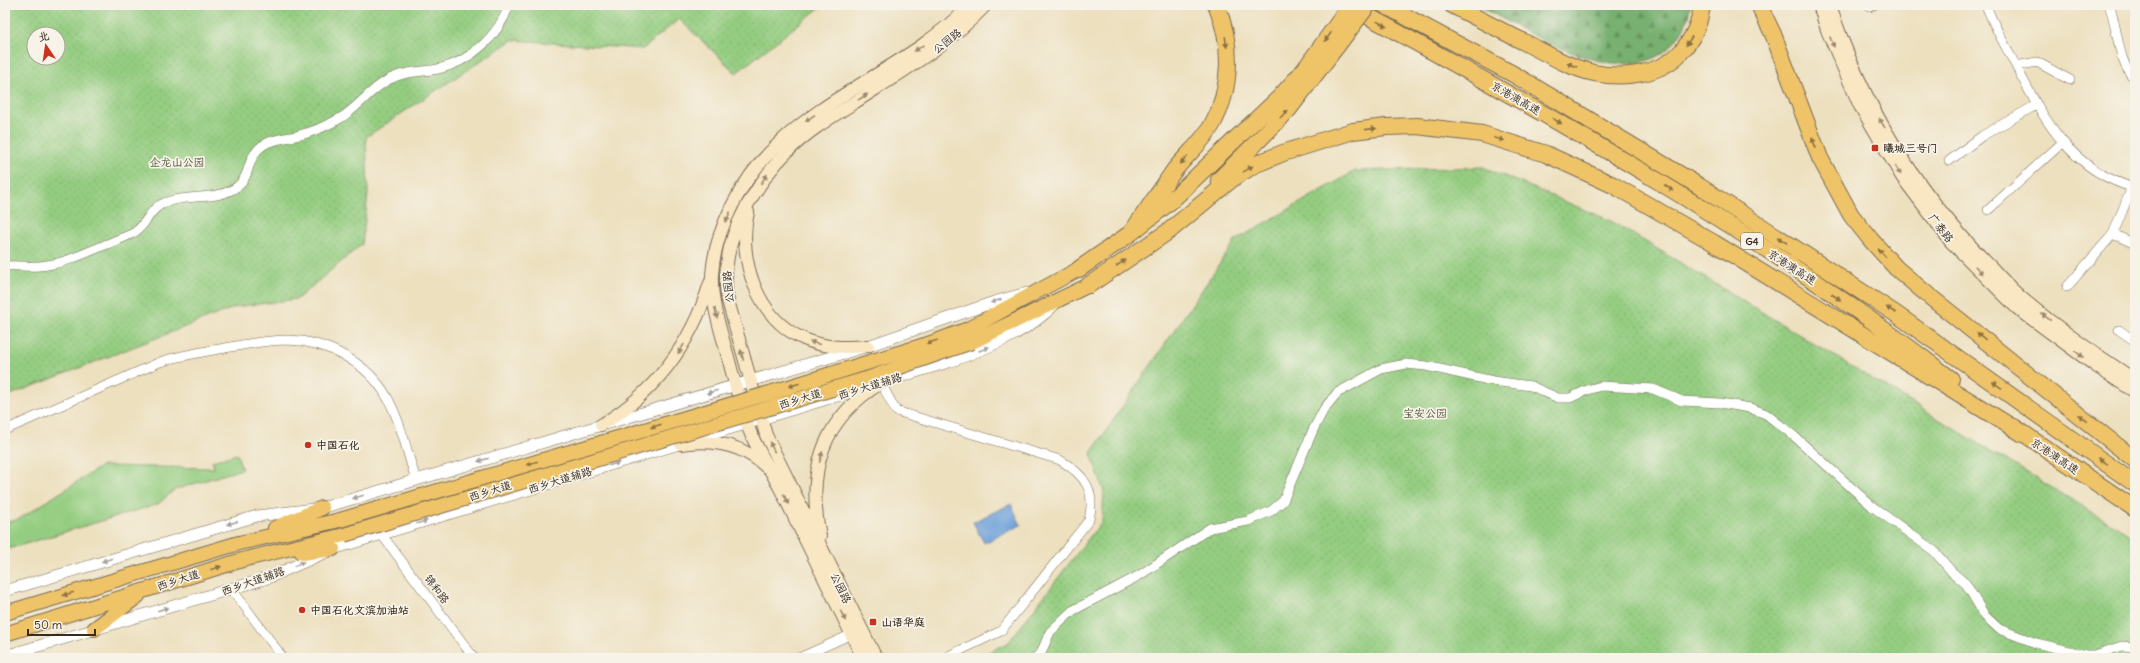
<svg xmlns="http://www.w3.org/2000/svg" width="2140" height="663" font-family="Delius,'LXGW WenKai TC',sans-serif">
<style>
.grass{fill:url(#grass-dots);stroke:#687c50;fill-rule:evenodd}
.forest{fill:url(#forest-firs);stroke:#596d46}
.garden{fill:#94cd81;stroke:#687c50}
.water{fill:#6ea1da;stroke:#54667c}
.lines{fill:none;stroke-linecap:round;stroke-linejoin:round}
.minor-casing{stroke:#796a56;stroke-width:10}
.tertiary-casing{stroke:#796a56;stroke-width:12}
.secondary-casing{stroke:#796a56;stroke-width:14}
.primary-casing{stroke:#796a56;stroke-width:16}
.motorway-casing{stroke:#796a56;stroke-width:18}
.minor{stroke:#fff;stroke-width:9}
.tertiary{stroke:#fff;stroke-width:11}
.secondary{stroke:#f9e7c3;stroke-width:12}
.primary{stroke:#efc469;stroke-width:14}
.motorway{stroke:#efc469;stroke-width:16}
.primary-bridge-casing{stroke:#796a56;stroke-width:16;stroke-linecap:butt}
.motorway-bridge-casing{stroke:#796a56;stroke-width:18;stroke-linecap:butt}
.primary-bridge{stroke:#efc469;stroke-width:14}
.motorway-bridge{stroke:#efc469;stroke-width:16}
.oneway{fill:#8c6f40}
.oneway2{fill:#9a8870}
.oneway3{fill:#a79f9a}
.poi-dot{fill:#c8321e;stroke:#f7f3e8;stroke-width:1.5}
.labels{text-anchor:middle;stroke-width:3.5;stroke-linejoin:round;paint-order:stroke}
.shield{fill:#f7f3e8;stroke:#73665b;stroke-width:1}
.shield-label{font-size:10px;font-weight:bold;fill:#3b2a1e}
.street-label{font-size:11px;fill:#3b2a1e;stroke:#f7f3e8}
.poi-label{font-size:11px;font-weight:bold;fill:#3b2a1e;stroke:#f7f3e8;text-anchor:start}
.park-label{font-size:11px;fill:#515337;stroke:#f7f3e8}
</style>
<defs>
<pattern id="grass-dots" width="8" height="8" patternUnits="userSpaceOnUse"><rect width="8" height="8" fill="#94cd81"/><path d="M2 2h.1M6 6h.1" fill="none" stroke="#80b06f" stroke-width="1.8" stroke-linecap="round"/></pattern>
<pattern id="forest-firs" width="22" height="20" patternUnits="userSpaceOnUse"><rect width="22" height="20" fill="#77b06f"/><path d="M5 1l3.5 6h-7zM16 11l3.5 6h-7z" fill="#638f5b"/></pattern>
</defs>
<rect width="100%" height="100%" fill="#f7f3e8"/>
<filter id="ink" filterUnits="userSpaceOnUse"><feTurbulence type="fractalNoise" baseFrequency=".025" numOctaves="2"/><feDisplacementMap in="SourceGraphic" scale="8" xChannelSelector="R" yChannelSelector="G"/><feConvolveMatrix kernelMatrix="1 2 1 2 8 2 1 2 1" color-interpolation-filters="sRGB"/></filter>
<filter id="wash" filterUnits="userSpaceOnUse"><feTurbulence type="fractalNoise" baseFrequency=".012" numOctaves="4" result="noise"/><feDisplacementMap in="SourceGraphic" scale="16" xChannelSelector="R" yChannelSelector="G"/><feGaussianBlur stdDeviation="0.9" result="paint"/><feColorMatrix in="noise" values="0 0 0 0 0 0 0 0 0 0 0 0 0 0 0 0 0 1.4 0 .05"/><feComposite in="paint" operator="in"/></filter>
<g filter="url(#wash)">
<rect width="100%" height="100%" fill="#ede0bf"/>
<path class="grass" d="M5,5H823L736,73L679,19L643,49L512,40L366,137L368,194L362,244L297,299L236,307L5,397ZM34,34H58V58H34Z
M1483,167L1611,221L2135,538V658H976L1008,643L1102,521L1104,492L1091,453L1236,240L1355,171Z"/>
<path class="forest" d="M1477,5H1690C1689,21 1682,34 1672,45C1623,96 1525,30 1477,5Z"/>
<path class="garden" d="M237,454L242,469L174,490L158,504L5,550V523L19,519L102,466L214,468L212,461Z"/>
<path class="water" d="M1011,504L1021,525L984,543L973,522Z"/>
</g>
<g filter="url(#ink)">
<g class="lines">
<defs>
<path id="minor" d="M1986,5C1994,27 2006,47 2017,68C2045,122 2072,171 2135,188
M2109,5C2119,30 2116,59 2135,80
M1870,7L1874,5
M2016,66L2037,62L2070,80
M1949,161L1982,136L2036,105
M1988,210L2062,143
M2113,234L2135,244
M5,266C19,265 33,268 47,265C69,262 89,251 110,243C118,239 127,237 135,232C147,224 150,208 164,203C187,193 217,202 238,186C252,176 245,154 267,143C278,138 289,138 300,135C313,132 326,126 339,119C357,109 369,90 388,80C403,71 421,72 438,69C470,62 499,36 509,5
M2067,287L2113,234L2132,187
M2119,330L2135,341
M881,383L896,411L1060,460C1085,475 1096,490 1089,520L1001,631L944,658
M5,430L160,362C181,355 203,352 225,348C246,344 267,340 288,340C327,341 368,363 387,397C401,422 407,452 416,480
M382,535L474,658
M231,588L283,658
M799,658L852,634
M1035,658L1041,653L1050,632L1072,611L1140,575L1210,528L1248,521L1271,511L1283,501L1313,430L1324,409L1337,393L1381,369L1406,364L1426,366L1493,381L1531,386L1558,398H1570L1587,390L1601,386L1653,389L1682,401L1720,403L1750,408L1766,414L1794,436L1873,507L1934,551L1952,572L1966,584L1985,616L1999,629L2036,643L2086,655H2095L2122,646L2135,647"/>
<path id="tertiary" d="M5,591L257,516L322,508L868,346L997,301L1027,293
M5,656L268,578L333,549L949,362C987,348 1026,334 1055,304"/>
<path id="secondary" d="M1819,5L1827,30L1860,106L1902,177L1951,242L2017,308L2097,367L2135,392
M1830,5C1862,105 1918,194 1992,268C2002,279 2013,291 2024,300C2058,329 2097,355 2135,380
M748,212C737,258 757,319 804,339C825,348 845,348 868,346
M601,425C656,392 691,344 710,283
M681,444C713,439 742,444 766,467
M820,536C806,470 823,418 881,383
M863,658C836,603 809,547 782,492C771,469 755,448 747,424C738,400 733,374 726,350C719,325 711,301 712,275C715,228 742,179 775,147C833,90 913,64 970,5
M876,658L766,435L727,297C723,266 730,237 745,209C756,190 768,171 784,155C806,132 833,116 860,99C905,70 949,44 986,5"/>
<path id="primary" d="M968,329L1079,269
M972,342L1089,285
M275,528L322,508
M302,553L333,549
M5,613L239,543L340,520
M94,629L138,596
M5,634L242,560L344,535"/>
<path id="motorway" d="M1384,5L1513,74L1699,186L1896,314L2135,484
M1452,5C1477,18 1502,31 1528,44C1549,55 1571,68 1594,73C1622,79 1660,75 1680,53C1692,40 1700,24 1702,5
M1759,5L1773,34L1820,158L1851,215L1871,240L1896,268L1929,296L2135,460
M1351,7C1558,119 1764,236 1951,379
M1219,180L1257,142
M1131,233C1145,213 1159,192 1173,172C1185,156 1202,143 1212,125C1232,89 1233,43 1216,5
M1079,269L1131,233L1171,201L1245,130
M1089,285L1169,231L1232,179L1254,165L1283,153L1353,131L1386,127L1417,126L1482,134L1546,154L1613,185L1714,243L2023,434
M2014,427L2135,509"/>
</defs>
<use href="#minor" class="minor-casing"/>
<use href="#tertiary" class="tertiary-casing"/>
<use href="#secondary" class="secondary-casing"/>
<use href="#primary" class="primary-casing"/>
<use href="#motorway" class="motorway-casing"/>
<use href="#minor" class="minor"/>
<use href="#tertiary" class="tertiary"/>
<use href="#secondary" class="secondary"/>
<use href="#primary" class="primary"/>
<use href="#motorway" class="motorway"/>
<defs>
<path id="primary-bridge" d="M340,520L773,392L931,343L968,329
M344,535L866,379L972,342"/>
<path id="motorway-bridge" d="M1245,130L1279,98L1305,69L1351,5
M1257,142L1289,109L1368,5"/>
</defs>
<use href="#primary-bridge" class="primary-bridge-casing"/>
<use href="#motorway-bridge" class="motorway-bridge-casing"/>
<use href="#primary-bridge" class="primary-bridge"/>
<use href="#motorway-bridge" class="motorway-bridge"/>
</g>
<defs><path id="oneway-solid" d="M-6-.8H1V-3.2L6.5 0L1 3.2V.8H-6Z"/></defs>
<g class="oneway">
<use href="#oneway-solid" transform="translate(1382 24) rotate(29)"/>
<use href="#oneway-solid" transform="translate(1328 37) rotate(126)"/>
<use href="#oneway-solid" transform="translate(1689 41) rotate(123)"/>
<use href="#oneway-solid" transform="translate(1226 42) rotate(82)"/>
<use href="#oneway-solid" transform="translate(1572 65) rotate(-158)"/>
<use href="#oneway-solid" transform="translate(1284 114) rotate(-45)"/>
<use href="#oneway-solid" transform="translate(1557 121) rotate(31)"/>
<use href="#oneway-solid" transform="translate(1371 129) rotate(-6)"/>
<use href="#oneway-solid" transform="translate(1499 139) rotate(15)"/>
<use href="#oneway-solid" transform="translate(1814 143) rotate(-111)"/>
<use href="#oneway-solid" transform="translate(1184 160) rotate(132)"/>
<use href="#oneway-solid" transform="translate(1248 169) rotate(-32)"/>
<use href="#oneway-solid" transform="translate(1669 188) rotate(31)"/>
<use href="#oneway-solid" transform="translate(1782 240) rotate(-147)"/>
<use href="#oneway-solid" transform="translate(1882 253) rotate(-132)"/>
<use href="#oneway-solid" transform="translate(1121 263) rotate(-34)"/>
<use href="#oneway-solid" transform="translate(1836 297) rotate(33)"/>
<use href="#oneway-solid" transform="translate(1891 310) rotate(-147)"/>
<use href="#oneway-solid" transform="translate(1981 336) rotate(-141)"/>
<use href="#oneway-solid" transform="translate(932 342) rotate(161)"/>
<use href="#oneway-solid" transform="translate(794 385) rotate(163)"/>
<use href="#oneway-solid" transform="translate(1997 385) rotate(-145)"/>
<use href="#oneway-solid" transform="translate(2083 418) rotate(-142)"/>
<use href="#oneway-solid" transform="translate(656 426) rotate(163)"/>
<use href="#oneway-solid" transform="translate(2103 461) rotate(-145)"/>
<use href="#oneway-solid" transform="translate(532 463) rotate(163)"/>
<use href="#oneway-solid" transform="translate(216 568) rotate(-18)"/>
<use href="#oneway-solid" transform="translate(68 594) rotate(163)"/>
</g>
<g class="oneway2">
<use href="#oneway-solid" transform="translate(1832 42) rotate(67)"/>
<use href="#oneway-solid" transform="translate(919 48) rotate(145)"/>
<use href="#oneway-solid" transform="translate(863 97) rotate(-32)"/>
<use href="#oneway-solid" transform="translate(810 118) rotate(145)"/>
<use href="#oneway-solid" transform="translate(1882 123) rotate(-121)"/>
<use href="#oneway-solid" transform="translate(1898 170) rotate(59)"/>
<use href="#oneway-solid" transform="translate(764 179) rotate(-56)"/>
<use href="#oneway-solid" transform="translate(728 217) rotate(114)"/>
<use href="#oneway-solid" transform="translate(1979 270) rotate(45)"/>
<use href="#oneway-solid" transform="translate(716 313) rotate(76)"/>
<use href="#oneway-solid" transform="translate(2046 317) rotate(-144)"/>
<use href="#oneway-solid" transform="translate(815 343) rotate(-163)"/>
<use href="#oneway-solid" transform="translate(681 349) rotate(123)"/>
<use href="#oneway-solid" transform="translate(2079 354) rotate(36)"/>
<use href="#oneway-solid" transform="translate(742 355) rotate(-105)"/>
<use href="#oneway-solid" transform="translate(772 447) rotate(-116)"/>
<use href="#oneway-solid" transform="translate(821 457) rotate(-76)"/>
<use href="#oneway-solid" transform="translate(786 499) rotate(64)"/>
<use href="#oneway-solid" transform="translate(843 616) rotate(64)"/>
</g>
<g class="oneway3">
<use href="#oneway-solid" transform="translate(996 301) rotate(163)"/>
<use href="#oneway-solid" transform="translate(984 349) rotate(-22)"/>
<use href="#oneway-solid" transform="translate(712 392) rotate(164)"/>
<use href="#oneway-solid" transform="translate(483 460) rotate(164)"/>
<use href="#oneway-solid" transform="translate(614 464) rotate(-17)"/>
<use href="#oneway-solid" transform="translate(358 497) rotate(163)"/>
<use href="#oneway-solid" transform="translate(422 522) rotate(-17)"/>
<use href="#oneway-solid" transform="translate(232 523) rotate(165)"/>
<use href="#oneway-solid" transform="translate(107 560) rotate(163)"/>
<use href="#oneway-solid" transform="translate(299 564) rotate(-23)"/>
<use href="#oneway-solid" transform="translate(163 609) rotate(-17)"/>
</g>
</g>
<g class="poi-dot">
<rect x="1871" y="144" width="8" height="8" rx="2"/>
<circle cx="308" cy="445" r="4"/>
<circle cx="302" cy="610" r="4"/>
<rect x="869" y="618" width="8" height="8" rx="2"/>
</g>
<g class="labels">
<rect class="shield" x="1741" y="233" width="22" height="16" rx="3"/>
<g class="shield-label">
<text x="1752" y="245">G4</text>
</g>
<g class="street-label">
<text transform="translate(947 41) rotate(-38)" y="4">公园路</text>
<text transform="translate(1516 98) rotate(30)" y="4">京港澳高速</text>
<text transform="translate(1941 228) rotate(52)" y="4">广泰路</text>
<text transform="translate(1792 267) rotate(33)" y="4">京港澳高速</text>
<text transform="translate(728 287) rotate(-95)" y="4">公园路</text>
<text transform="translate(870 386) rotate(-17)" y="4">西乡大道辅路</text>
<text transform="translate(800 399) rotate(-17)" y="4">西乡大道</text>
<text transform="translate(2055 456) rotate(34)" y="4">京港澳高速</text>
<text transform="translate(560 480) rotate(-17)" y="4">西乡大道辅路</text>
<text transform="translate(490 491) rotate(-17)" y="4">西乡大道</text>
<text transform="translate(178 580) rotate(-18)" y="4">西乡大道</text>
<text transform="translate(253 581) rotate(-19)" y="4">西乡大道辅路</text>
<text transform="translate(841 588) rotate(64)" y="4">公园路</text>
<text transform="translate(437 589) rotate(53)" y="4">锦和路</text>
</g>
<g class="poi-label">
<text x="1883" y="152">曦城三号门</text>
<text x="316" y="449">中国石化</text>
<text x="310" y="614">中国石化文滨加油站</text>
<text x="881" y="626">山语华庭</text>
</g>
<g class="park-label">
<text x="177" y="166">企龙山公园</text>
<text x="1425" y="417">宝安公园</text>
</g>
</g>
<rect width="2140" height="663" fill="none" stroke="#f7f3e8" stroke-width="20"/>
<g transform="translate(46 46) rotate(347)"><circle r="19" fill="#f7f3e8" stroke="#aca397"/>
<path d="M0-3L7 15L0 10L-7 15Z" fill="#c8321e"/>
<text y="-6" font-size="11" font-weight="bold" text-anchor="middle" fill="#3b2a1e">北</text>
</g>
<path d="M28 629v6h67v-6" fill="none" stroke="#3b2a1e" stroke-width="2"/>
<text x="34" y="629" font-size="12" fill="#3b2a1e" stroke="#f7f3e8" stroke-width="3" paint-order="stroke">50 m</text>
</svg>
